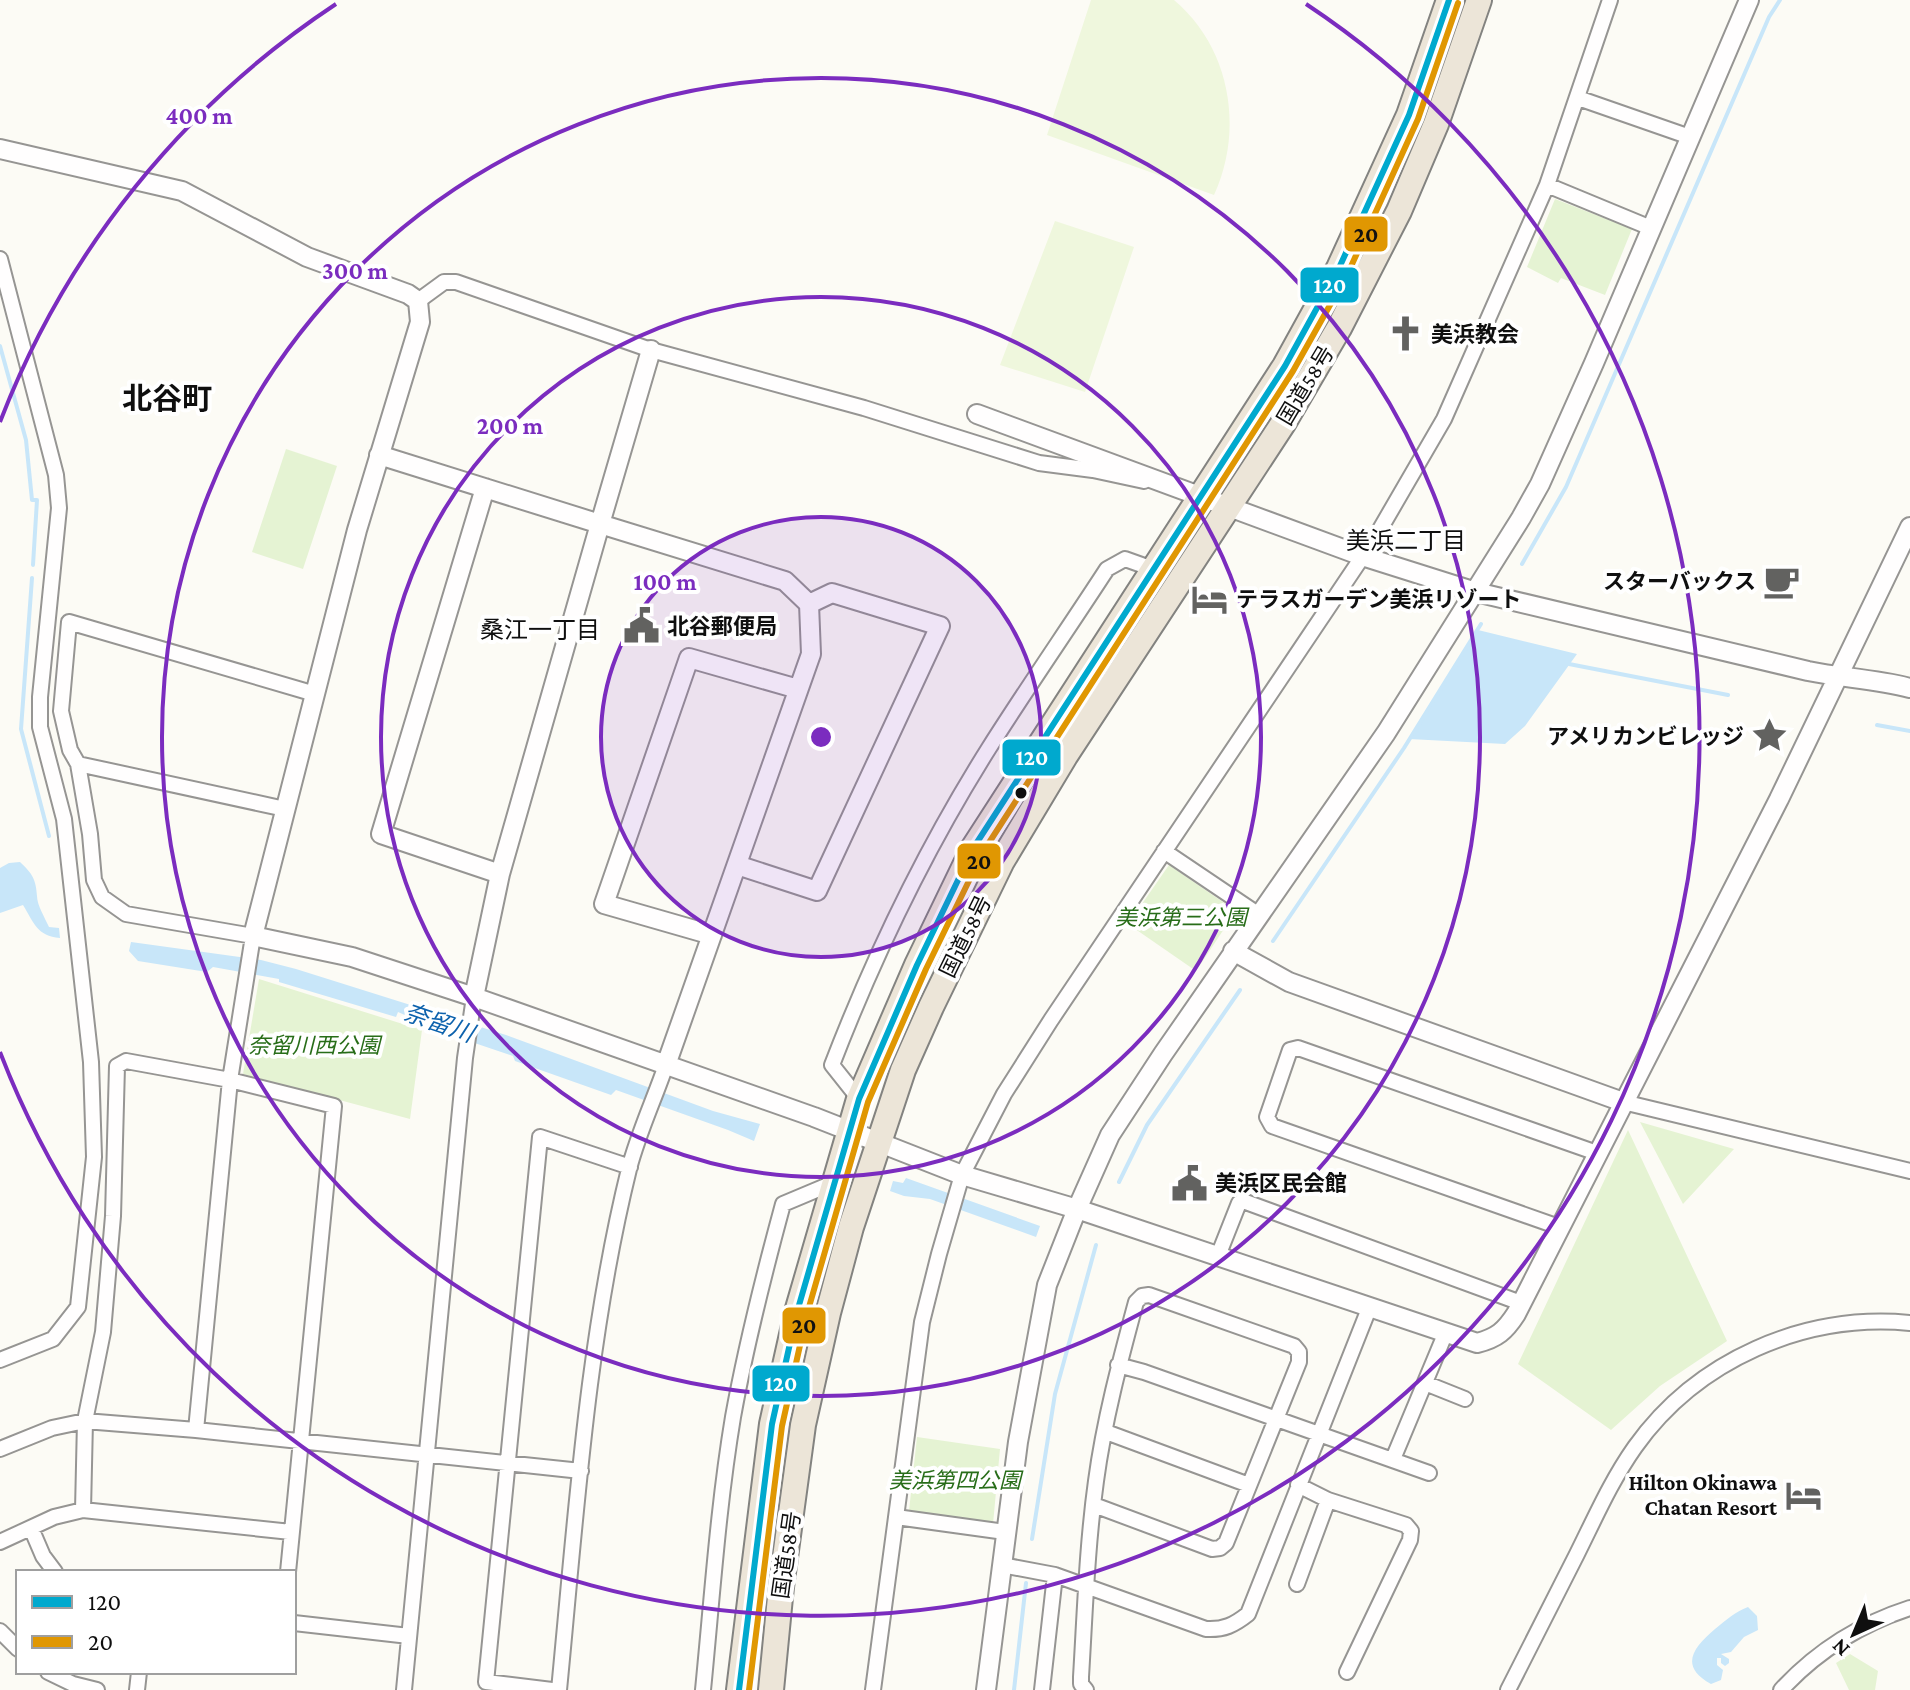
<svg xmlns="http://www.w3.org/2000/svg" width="1910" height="1690" font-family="'Crimson Pro','Noto Sans JP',serif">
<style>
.green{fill:#e5f3d3}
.pitch{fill:#eff7dd}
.water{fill:#c8e6f9}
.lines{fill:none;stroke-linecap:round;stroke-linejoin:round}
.stream{stroke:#c8e6f9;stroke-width:4}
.minor-casing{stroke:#969593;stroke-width:18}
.tertiary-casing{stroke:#969593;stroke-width:22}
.trunk-casing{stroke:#838380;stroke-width:28}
.minor{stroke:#fffefe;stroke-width:14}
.tertiary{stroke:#fffefe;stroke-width:18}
.trunk{stroke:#ece5d8;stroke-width:24}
.bus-1-casing{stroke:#fff;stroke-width:12}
.bus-2-casing{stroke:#fff;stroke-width:12}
.bus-1{stroke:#00a9ce;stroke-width:6}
.bus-2{stroke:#e09702;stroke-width:6}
.ring{fill:none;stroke:#7b2cbf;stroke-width:4}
.bus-dot{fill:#0f0f0f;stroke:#fff;stroke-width:3}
.labels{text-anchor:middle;stroke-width:8;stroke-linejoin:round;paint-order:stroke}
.poi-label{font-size:22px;font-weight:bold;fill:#0f0f0f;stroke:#fff;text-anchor:start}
.street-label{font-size:22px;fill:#0f0f0f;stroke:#fff}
.park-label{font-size:22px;font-style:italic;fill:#286d19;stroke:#fff}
.neighbourhood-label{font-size:24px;fill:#0f0f0f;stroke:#fff}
.water-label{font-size:24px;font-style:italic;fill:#0d62ad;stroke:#fff}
.district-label{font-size:30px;font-weight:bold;fill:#0f0f0f;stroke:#fff}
.centre{fill:#7b2cbf;stroke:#fff;stroke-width:4}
.ring-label{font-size:24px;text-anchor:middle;font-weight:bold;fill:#7b2cbf;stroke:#fff;stroke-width:8;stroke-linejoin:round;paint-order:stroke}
.line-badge{stroke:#fff;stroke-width:3}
.badge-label{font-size:22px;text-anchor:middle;font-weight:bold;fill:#fff}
.pale-badge-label{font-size:22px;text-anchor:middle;font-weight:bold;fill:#111}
</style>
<rect width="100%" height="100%" fill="#fcfbf5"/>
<path class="green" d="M1555,199L1632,229L1605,295L1561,278L1558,283L1527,267Z
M286,449L337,466L303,569L252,552Z
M1169,865L1236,911L1196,971L1128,924Z
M259,979L422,1030L410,1119L243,1074Z
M1640,1122L1734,1149L1683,1204Z
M1628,1130L1727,1341L1660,1386L1611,1430L1518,1364Z
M917,1437L1000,1449L993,1524L909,1511Z
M1850,1654L1878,1671L1875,1690H1849L1836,1663Z"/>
<path class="pitch" d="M1091,0H1174C1231,48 1244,130 1214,195L1047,135Z
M1055,221L1134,247L1085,392L1000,365Z"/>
<path class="water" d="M1478,630L1577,654L1525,726L1505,744L1409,739Z
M20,862C33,874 36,880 37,896C37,905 45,918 49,927L59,928L60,938C37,936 34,923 23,905L0,913V868L9,863Z
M131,942L261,960L296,969L506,1035L713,1111L760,1124L754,1141L728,1130L616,1090L611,1095L515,1061L513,1056L448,1034L398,1012L396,1017L279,982V979L213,967L207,972L138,961L129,951Z
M906,1178L1040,1226L1036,1237L930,1199L904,1196L890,1191L893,1181L903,1183Z
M1748,1607L1757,1616L1758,1630L1744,1637L1731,1652L1721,1654L1729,1659V1663L1725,1666L1721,1663V1658H1717V1665L1723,1670L1721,1680L1711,1684C1678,1666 1694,1647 1715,1629C1726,1620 1735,1612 1748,1607Z"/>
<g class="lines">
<path class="stream" d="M0,346L26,440L32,500H37L33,565
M1522,564L1566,487L1769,17L1780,0
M32,578L21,729L49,836
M1569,664L1728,695
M1877,725L1910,731
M1273,941L1404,748L1481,624
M1119,1182L1147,1125L1240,990
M1032,1539L1055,1394L1096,1245
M1014,1690L1026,1583"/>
<defs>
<path id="minor" d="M1578,98L1690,137
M1547,185L1651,228
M0,259L56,475L59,508L40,697V727L64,819L91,1062L94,1157L78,1307L53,1339L0,1360
M418,301L444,282H456L651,350L864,408L1039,463L1093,470L1144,481
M78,764L285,809
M1164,851L1259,915
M859,1099L832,1065C874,956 926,848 989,748C1027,688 1068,629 1107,569L1125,559L1153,569
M1623,1102L1910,1171
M1559,1227L1272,1126L1267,1117L1290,1050L1298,1048L1597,1153
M1218,1256L1239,1203L1243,1201L1521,1303
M1118,1365L1144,1372L1429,1473
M1425,1383L1465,1399
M196,1430L230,1080L253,936L126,914L102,897L94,880L90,834L78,764L70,750L61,711L69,622L315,694
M1106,1432L1249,1485
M0,1449L52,1428L85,1421L196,1430L581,1471
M1393,1459L1446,1332
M1298,1485L1328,1500L1406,1525L1411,1531L1410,1540L1347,1672
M83,1510L85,1421L103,1332L113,1216L117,1066L126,1061L230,1080L334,1106L288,1572
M896,1517L1005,1532
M31,1528L43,1556L55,1572
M0,1542L54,1517L83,1510L291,1532
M1002,1565L1055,1575L1206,1629C1224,1630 1234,1625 1248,1614L1370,1306
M1297,1584L1328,1500
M294,1623L409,1636
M0,1631L18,1649
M48,1672L73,1684L97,1690
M137,1690L139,1672
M404,1690L465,1058L474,997
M552,1690L486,1682L540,1137L630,1167
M559,1690C576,1516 587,1339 629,1169C638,1134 654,1100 666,1065
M703,1690C712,1599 718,1507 733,1417C746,1345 764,1274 783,1204L833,1183
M873,1690L922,1322L939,1254L962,1175L1004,1094L1051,1020L1375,538L1444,419L1547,185L1610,0
M1042,1690L1055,1575
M1086,1690L1081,1684V1677C1085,1611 1087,1546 1096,1481C1104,1421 1120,1361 1136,1302L1142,1296L1149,1295L1294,1346L1299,1352V1362L1226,1543L1220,1548L1212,1549L1094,1505
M1508,1690C1531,1645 1554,1600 1577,1554C1595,1518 1611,1481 1635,1447C1697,1360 1804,1313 1910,1323
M1781,1690C1817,1651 1860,1624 1910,1608"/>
<path id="tertiary" d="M0,149L182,191L307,257L408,294L418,301L420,322L357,530L253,936L352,957L474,997L814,1117L962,1175L1077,1209L1477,1343C1497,1338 1505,1331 1516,1314L1779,799L1910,527
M651,350L600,524L785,581L809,604L811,654L666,1065
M977,414L1362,556L1476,592L1808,671C1842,678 1876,679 1910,688
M379,455L600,524L500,874L474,997
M485,488L381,834L500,874
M737,865L817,891L940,626L832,593L809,604
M712,935L604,904L689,658L798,689
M1233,951L1289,982L1623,1102
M986,1690L1018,1442L1047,1285L1077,1209L1110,1135L1163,1054L1386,733L1521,518L1540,484L1594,363L1749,0"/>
<path id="trunk" d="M739,1690L772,1424L797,1312L859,1099L917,965L974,847L1285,366L1339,268L1409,115L1449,0
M771,1690L781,1587L803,1425L828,1313L851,1227L903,1070L931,1007L1002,861L1065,756L1284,422L1339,328L1399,211L1436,124L1479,0"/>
</defs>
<use href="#minor" class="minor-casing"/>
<use href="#tertiary" class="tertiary-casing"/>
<use href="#trunk" class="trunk-casing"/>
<use href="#minor" class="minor"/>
<use href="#tertiary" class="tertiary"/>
<use href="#trunk" class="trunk"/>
<defs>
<path id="bus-1" d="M739,1690L772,1424L797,1312L859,1099L917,965L974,847L1285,366L1339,268L1409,115L1449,0"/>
<path id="bus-2" d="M749,1690L782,1426L807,1314L868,1102L926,969L983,852L1293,371L1348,273L1418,119L1458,3"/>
</defs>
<use href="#bus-1" class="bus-1-casing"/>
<use href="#bus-2" class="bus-2-casing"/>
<use href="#bus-1" class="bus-1"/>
<use href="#bus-2" class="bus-2"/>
</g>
<circle cx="821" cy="737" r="220" fill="#7b2cbf" fill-opacity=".12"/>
<g class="ring">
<circle cx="821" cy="737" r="220"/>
<circle cx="821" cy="737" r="440"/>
<circle cx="821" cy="737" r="659"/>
<path d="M0 422A879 879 0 0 1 336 4M1306 4A879 879 0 1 1 0 1052"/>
</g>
<defs>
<symbol id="church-bare" viewBox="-9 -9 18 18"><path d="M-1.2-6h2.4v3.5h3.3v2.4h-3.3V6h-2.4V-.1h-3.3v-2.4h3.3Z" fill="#626260" stroke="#fff" stroke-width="2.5" paint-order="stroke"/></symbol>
<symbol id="cafe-bare" viewBox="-9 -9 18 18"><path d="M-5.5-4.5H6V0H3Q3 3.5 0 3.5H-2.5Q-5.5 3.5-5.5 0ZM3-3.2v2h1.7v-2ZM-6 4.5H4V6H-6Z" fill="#626260" stroke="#fff" stroke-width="2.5" paint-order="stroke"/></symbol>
<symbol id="hotel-bare" viewBox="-9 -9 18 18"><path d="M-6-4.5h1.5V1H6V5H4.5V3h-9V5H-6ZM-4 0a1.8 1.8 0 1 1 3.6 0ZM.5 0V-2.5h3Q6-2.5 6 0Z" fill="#626260" stroke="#fff" stroke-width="2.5" paint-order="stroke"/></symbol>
<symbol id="civic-bare" viewBox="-9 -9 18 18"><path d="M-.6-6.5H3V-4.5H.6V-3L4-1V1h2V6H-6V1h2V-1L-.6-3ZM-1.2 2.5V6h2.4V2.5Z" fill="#626260" stroke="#fff" stroke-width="2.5" paint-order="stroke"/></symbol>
<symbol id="sight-bare" viewBox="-9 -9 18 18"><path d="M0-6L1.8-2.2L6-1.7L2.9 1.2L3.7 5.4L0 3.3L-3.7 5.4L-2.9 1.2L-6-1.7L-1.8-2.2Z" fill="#626260" stroke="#fff" stroke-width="2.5" paint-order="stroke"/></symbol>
</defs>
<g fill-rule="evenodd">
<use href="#church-bare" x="1380" y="308" width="51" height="51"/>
<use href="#cafe-bare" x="1756" y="556" width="51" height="51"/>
<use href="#hotel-bare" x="1184" y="574" width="51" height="51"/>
<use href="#civic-bare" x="616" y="600" width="51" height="51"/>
<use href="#sight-bare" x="1744" y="710" width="51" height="51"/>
<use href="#civic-bare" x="1164" y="1158" width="51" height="51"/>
<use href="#hotel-bare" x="1778" y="1470" width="51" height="51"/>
</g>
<circle class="bus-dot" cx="1021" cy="793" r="7"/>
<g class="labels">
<g class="poi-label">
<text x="1431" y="342">美浜教会</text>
<text x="1756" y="589" text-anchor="end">スターバックス</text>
<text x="1236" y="607">テラスガーデン美浜リゾート</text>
<text x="667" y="634">北谷郵便局</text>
<text x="1744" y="744" text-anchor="end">アメリカンビレッジ</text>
<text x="1215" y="1191">美浜区民会館</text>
<text x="1777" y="1490" text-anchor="end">Hilton Okinawa<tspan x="1777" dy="25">Chatan Resort</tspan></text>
</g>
<g class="street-label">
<text transform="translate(1305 385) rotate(-59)" y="8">国道58号</text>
<text transform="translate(965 936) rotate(-64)" y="8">国道58号</text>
<text transform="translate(786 1555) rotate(-82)" y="8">国道58号</text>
</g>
<g class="park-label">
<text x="1181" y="925">美浜第三公園</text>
<text x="314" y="1053">奈留川西公園</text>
<text x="955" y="1488">美浜第四公園</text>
</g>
<g class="neighbourhood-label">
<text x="1406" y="549">美浜二丁目</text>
<text x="540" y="638">桑江一丁目</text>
</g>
<g class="water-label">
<text transform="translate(439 1023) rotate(19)" y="8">奈留川</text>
</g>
<g class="district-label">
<text x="167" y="409">北谷町</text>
</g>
</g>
<circle cx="821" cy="737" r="12" class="centre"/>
<g class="ring-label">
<text x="199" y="124">400 m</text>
<text x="355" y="279">300 m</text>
<text x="510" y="434">200 m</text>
<text x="665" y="590">100 m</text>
</g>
<g class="line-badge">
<rect x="1343" y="215" width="46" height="38" rx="8" fill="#e09702"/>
<rect x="1299" y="266" width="61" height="38" rx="8" fill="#00a9ce"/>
<rect x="1001" y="738" width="61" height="39" rx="8" fill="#00a9ce"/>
<rect x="956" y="842" width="46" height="38" rx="8" fill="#e09702"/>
<rect x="781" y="1306" width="46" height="39" rx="8" fill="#e09702"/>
<rect x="751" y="1364" width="60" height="39" rx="8" fill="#00a9ce"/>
</g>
<g class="badge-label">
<text x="1330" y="293">120</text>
<text x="1032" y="765">120</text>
<text x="781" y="1391">120</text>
</g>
<g class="pale-badge-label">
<text x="1366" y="242">20</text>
<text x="979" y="869">20</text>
<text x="804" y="1333">20</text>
</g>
<rect x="16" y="1570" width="280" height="104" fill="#ffffff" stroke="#9f9f9f" stroke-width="2"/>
<rect x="32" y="1596" width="40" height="12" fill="#00a9ce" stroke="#9f9f9f" stroke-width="2"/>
<text x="88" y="1610" font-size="24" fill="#0f0f0f">120</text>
<rect x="32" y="1636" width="40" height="12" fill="#e09702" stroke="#9f9f9f" stroke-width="2"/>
<text x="88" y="1650" font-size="24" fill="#0f0f0f">20</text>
<g transform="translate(1854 1634) rotate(224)" stroke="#ffffff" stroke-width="6" paint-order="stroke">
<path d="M0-6L14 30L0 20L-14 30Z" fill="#0f0f0f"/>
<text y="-12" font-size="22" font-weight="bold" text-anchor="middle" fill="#0f0f0f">N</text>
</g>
</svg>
